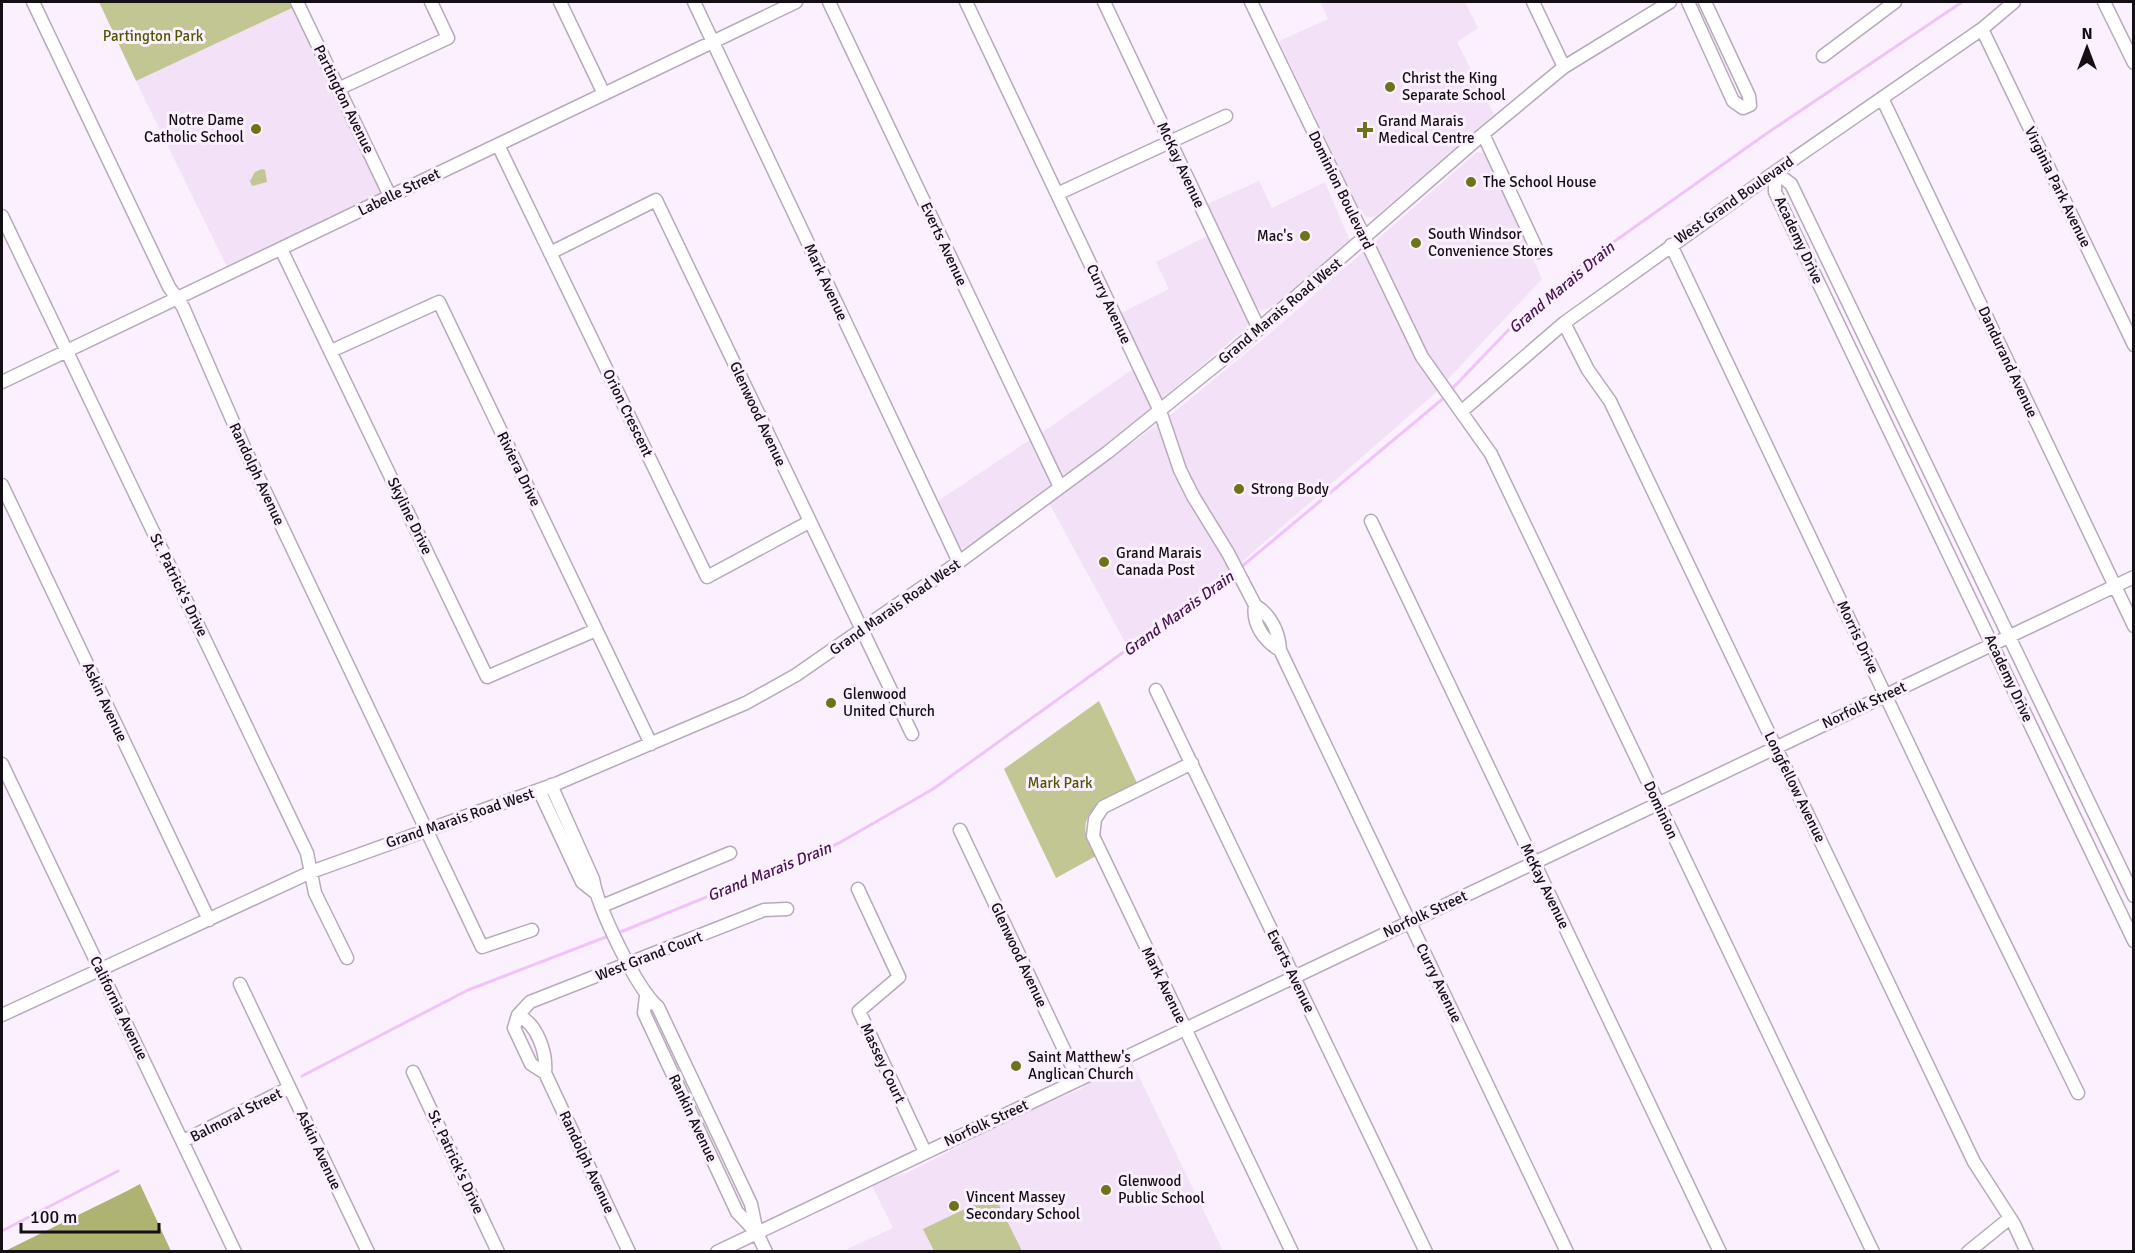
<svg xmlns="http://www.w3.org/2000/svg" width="2135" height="1253" font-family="Signika,sans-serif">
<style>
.built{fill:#f3e1f8}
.green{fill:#c1c692}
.forest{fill:#aeb371}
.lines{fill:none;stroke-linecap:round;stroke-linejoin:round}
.stream{stroke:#f0c4fb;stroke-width:3}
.minor-casing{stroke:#b7aaba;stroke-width:15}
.minor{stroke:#fff;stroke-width:12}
.poi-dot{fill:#6e7219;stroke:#fbf0fd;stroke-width:2}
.labels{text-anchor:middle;stroke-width:6;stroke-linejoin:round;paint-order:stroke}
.park-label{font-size:15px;fill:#515503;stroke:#fbf0fd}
.poi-label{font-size:15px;fill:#140f15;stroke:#fbf0fd;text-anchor:start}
.street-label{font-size:15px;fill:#140f15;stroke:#fbf0fd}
.water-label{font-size:16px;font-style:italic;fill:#471253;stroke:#fbf0fd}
</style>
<rect width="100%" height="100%" fill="#fbf0fd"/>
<path class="built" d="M1320,2H1465L1478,28L1457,42L1494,114L1375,217H1367L1358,208L1279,41L1328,19Z
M294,7L380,188V194L228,269L136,81Z
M1477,152L1487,154L1542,279L1433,395L1228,574L1126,644L1049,503L1173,413L1274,330Z
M1259,181L1272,208L1325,182L1350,241L1270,308L1261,310L1253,304L1205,205Z
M1209,235L1246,312L1248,324L1244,330L1076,471L1063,475L1055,468L1040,434L1133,369L1109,319L1169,289L1156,262Z
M1031,439L1055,485L970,546L963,548L956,542L938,501Z
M1131,1060L1223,1251L848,1252L847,1249L893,1228L871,1184L907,1173L964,1144L989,1128L1081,1089L1093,1078Z"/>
<path class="green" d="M99,2H292L294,7L136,81Z
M262,169L265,170L267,182L252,186L250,181L255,172Z
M1099,701L1137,783C1118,792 1080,806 1086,834C1088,841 1093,849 1096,856L1056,878L1004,769Z
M994,1195L1022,1251H934L923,1229Z"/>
<path class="forest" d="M140,1184L171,1251H5L127,1191Z"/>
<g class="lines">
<path class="stream" d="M1449,392L1519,319L1584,263L1763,136L1962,2
M1240,568L1445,397
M618,933L839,843L933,789L1235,572
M302,1076L468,990L611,935
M2,1231L118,1171"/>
<defs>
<path id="minor" d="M33,2L169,287L183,307L244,447L482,947L532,930
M297,2L390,196
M560,2L604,94
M694,2L959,562
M829,2L1060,487
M966,2L1160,411L1180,470L1193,496L1228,553L1255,605C1271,615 1279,632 1280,650L1567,1252
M1104,2L1259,329
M1251,2L1422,357L1491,454L1873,1252
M1533,2L1564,67
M1688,2L1733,101L1743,108L1750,105L1749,96L1705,2
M2104,2L2134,63
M1982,29L2134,345
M1823,56L1895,2
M338,89L448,38L431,2
M1882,98L2134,626
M1483,134L1538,252
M498,145L707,577L809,522
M1775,172V192L2134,941
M1775,172L1791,184L2134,896
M1057,194L1226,116
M2,216L307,853L315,893L347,958
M1671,245L1969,871L2078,1093
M281,249L487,677L596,630
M550,253L656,200L912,734
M1564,323L1588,370L1610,401L1974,1162L2014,1224L2027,1252
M331,351L439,302L651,744
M2,382L796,2
M1462,411L1564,323L1775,172L1982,29L2014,2
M2,485L209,920
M1371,521L1720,1252
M1255,605C1252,624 1264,641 1280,650
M1156,690L1426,1252
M1192,763L1103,807L1095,819L1093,836L1292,1252
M2,764L235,1252
M551,785L593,879C598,908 636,988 658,1007L751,1204L757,1233L766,1252
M539,790L582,882L596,893
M960,830L1078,1079
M858,889L899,977L859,1011L925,1152
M602,906L730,853
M240,984L368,1252
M646,996L644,1013L737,1212L756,1232
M2,1015L311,872L558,783L746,703L796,675L959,562L1108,452L1237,348L1483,134L1564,67L1670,2
M518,1015C537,1024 547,1052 545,1073L629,1252
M413,1072L498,1252
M545,1073L531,1064L514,1028L518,1015L530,1002L764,910L787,909
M183,1141L289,1088
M717,1252L2134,577
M1968,1252L2010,1218"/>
</defs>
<use href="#minor" class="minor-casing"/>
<use href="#minor" class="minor"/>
</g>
<g class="poi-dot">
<circle cx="1390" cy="87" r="6"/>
<circle cx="256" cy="129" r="6"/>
<path d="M1362 121h6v6h6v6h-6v6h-6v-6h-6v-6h6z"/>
<circle cx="1471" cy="182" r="6"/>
<circle cx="1305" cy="236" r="6"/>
<circle cx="1416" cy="243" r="6"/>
<circle cx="1239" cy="489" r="6"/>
<circle cx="1104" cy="562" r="6"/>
<circle cx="831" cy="703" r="6"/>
<circle cx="1016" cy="1066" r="6"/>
<circle cx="1106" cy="1190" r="6"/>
<circle cx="954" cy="1206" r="6"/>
</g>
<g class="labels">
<g class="park-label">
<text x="153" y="41">Partington Park</text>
<text x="1060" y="788">Mark Park</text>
</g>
<g class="poi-label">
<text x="1402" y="83">Christ the King<tspan x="1402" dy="17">Separate School</tspan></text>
<text x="244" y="125" text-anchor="end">Notre Dame<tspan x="244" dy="17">Catholic School</tspan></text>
<text x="1378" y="126">Grand Marais<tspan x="1378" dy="17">Medical Centre</tspan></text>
<text x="1483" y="187">The School House</text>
<text x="1428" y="239">South Windsor<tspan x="1428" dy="17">Convenience Stores</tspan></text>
<text x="1293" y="241" text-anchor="end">Mac's</text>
<text x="1251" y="494">Strong Body</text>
<text x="1116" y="558">Grand Marais<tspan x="1116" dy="17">Canada Post</tspan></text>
<text x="843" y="699">Glenwood<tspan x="843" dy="17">United Church</tspan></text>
<text x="1028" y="1062">Saint Matthew's<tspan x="1028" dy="17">Anglican Church</tspan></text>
<text x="1118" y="1186">Glenwood<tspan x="1118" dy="17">Public School</tspan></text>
<text x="966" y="1202">Vincent Massey<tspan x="966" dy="17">Secondary School</tspan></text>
</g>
<g class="street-label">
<text transform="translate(344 99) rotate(64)" y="5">Partington Avenue</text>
<text transform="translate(1181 165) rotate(65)" y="5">McKay Avenue</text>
<text transform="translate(2058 187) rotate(64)" y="5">Virginia Park Avenue</text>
<text transform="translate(1341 190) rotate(64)" y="5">Dominion Boulevard</text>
<text transform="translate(399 192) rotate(-26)" y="5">Labelle Street</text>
<text transform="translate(1734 200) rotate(-35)" y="5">West Grand Boulevard</text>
<text transform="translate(1799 240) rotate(65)" y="5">Academy Drive</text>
<text transform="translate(944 244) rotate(65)" y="5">Everts Avenue</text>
<text transform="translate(826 282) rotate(65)" y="5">Mark Avenue</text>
<text transform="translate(1109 304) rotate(65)" y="5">Curry Avenue</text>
<text transform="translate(1280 311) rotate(-40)" y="5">Grand Marais Road West</text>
<text transform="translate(2008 362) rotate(65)" y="5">Dandurand Avenue</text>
<text transform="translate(628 413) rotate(64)" y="5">Orion Crescent</text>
<text transform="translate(758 414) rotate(65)" y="5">Glenwood Avenue</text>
<text transform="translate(519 469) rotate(64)" y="5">Riviera Drive</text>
<text transform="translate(257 474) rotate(65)" y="5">Randolph Avenue</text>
<text transform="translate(410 516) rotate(64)" y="5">Skyline Drive</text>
<text transform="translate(179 585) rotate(64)" y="5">St. Patrick's Drive</text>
<text transform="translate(895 607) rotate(-35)" y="5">Grand Marais Road West</text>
<text transform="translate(1858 637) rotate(65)" y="5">Morris Drive</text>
<text transform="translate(2009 678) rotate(65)" y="5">Academy Drive</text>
<text transform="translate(105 702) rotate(65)" y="5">Askin Avenue</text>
<text transform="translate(1864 705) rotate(-25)" y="5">Norfolk Street</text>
<text transform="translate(1795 787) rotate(64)" y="5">Longfellow Avenue</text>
<text transform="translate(1661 810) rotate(65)" y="5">Dominion</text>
<text transform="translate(460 818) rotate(-19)" y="5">Grand Marais Road West</text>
<text transform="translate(1545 886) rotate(64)" y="5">McKay Avenue</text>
<text transform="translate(1425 914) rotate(-25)" y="5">Norfolk Street</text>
<text transform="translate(1019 955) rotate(65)" y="5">Glenwood Avenue</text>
<text transform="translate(649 956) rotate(-21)" y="5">West Grand Court</text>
<text transform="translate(1291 971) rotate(64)" y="5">Everts Avenue</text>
<text transform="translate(1439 983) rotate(64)" y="5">Curry Avenue</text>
<text transform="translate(1164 985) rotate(64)" y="5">Mark Avenue</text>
<text transform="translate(119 1008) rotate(64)" y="5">California Avenue</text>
<text transform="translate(883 1063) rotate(65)" y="5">Massey Court</text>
<text transform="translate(236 1115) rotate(-27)" y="5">Balmoral Street</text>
<text transform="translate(693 1118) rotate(65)" y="5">Rankin Avenue</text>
<text transform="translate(986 1123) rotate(-25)" y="5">Norfolk Street</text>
<text transform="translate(319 1150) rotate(65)" y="5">Askin Avenue</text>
<text transform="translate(456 1162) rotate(65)" y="5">St. Patrick's Drive</text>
<text transform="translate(587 1162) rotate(65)" y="5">Randolph Avenue</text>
</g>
<g class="water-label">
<text transform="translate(1561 287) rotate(-40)" y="6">Grand Marais Drain</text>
<text transform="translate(1178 613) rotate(-36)" y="6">Grand Marais Drain</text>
<text transform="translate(769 871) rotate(-22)" y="6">Grand Marais Drain</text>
</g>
</g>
<rect width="2135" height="1253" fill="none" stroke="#140f15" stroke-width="6"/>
<g transform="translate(2087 48)" stroke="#fbf0fd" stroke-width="4.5" paint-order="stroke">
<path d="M0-4.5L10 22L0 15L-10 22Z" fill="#140f15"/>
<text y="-9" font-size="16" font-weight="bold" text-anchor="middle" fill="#140f15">N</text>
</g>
<path d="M21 1223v9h138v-9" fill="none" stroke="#140f15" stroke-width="3"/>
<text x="30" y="1223" font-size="18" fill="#140f15" stroke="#fbf0fd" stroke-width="4.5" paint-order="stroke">100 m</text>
</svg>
